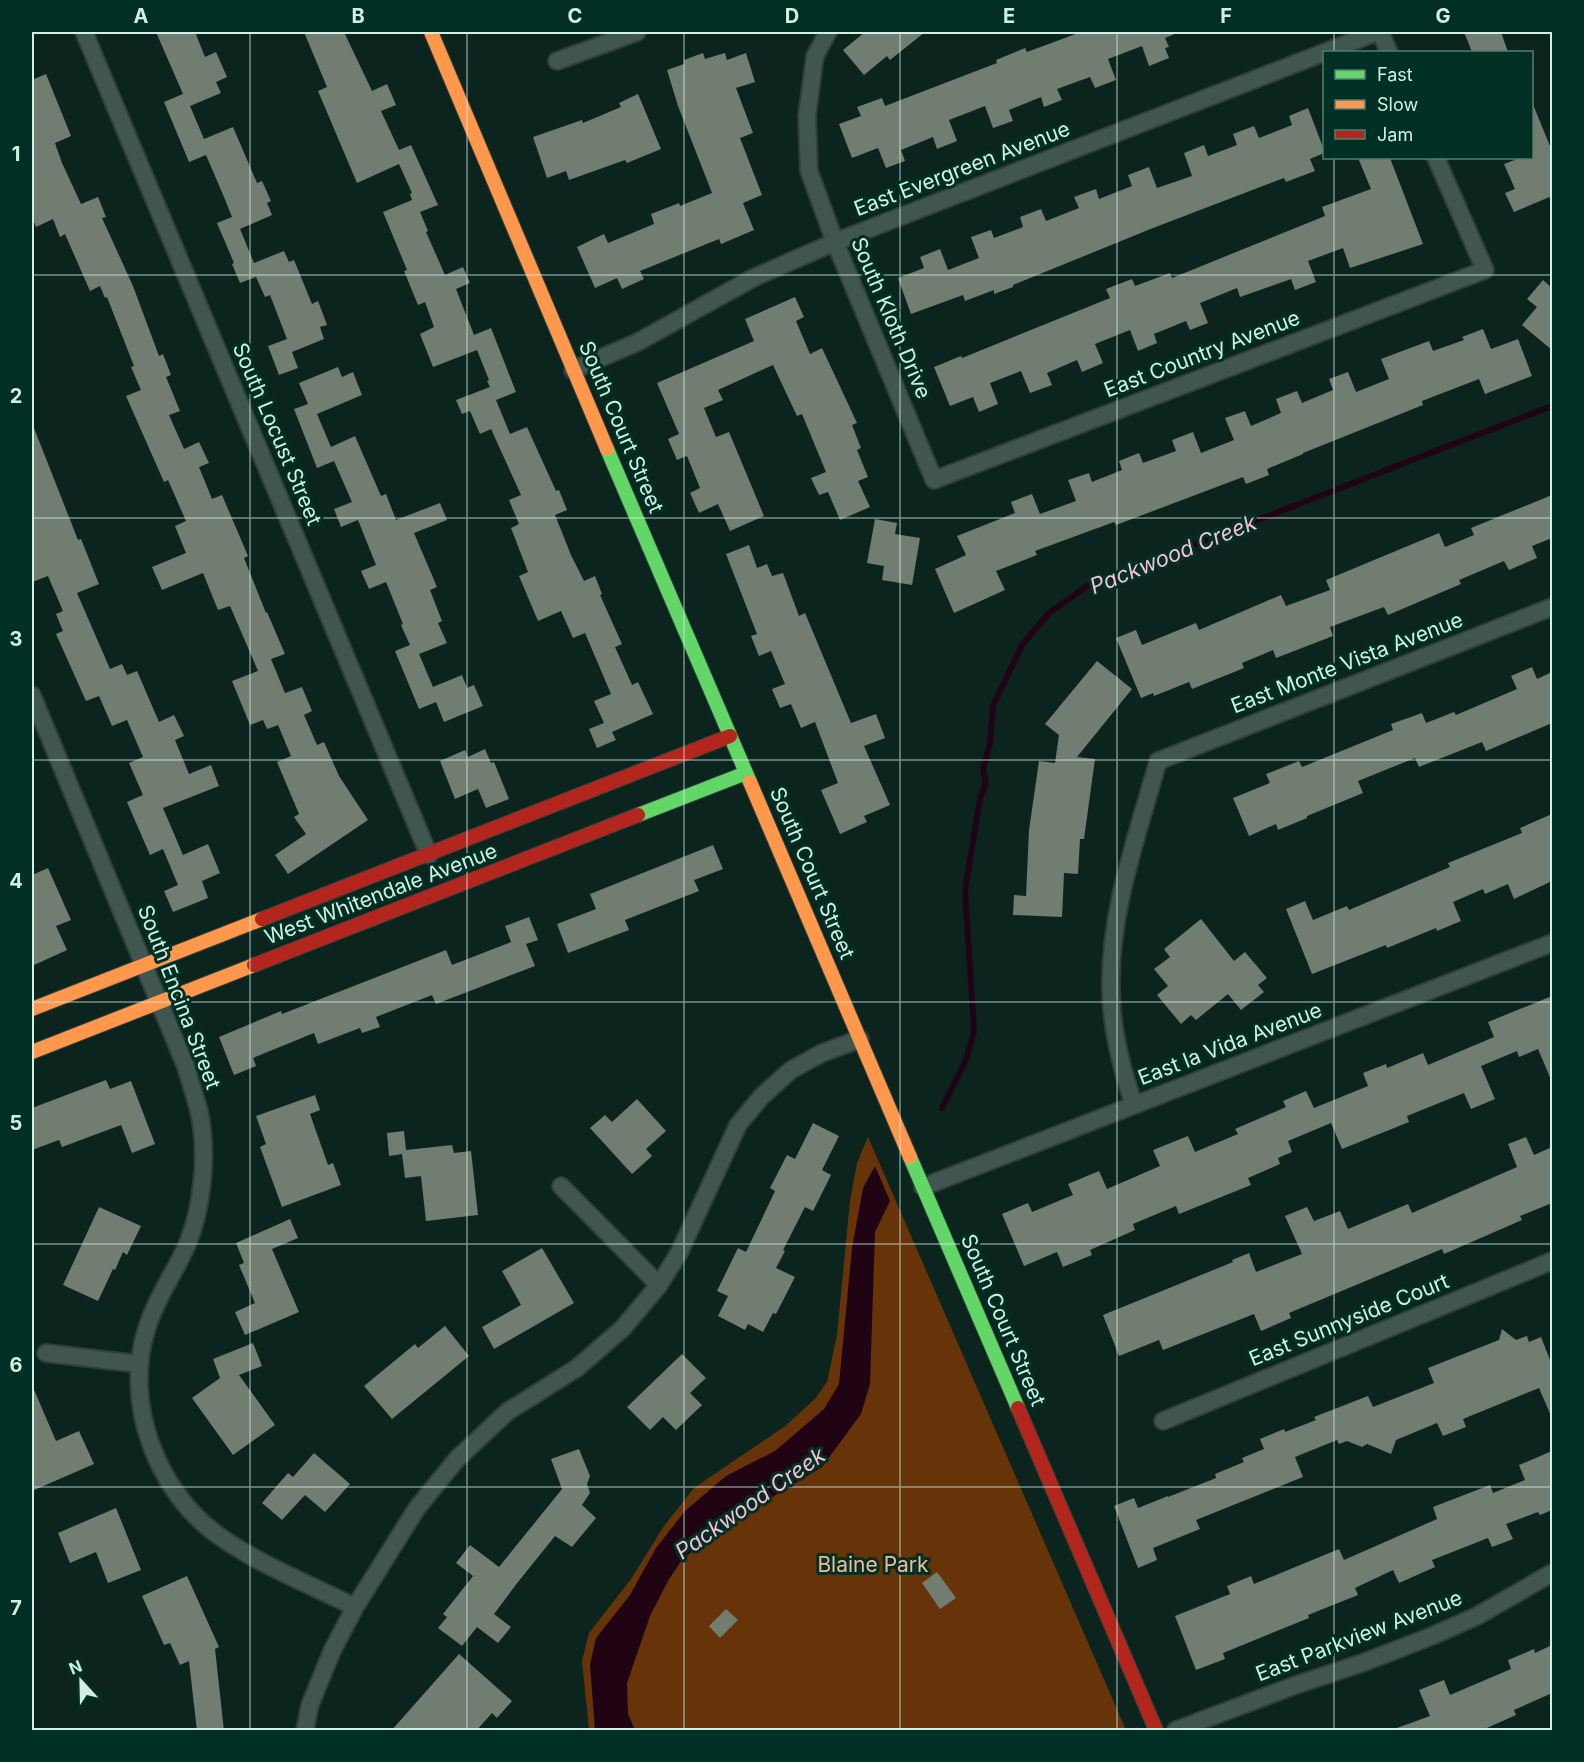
<svg xmlns="http://www.w3.org/2000/svg" width="1584" height="1762" font-family="Inter,sans-serif">
<style>
.green{fill:#663408}
.water{fill:#210414}
.lines{fill:none;stroke-linecap:round;stroke-linejoin:round}
.stream{stroke:#210414;stroke-width:6}
.building{fill:#717d70}
.street-casing{stroke:#2e3f3a;stroke-width:20}
.fast-casing{stroke:#2e3f3a;stroke-width:16}
.slow-casing{stroke:#2e3f3a;stroke-width:16}
.jam-casing{stroke:#2e3f3a;stroke-width:16}
.street{stroke:#405751;stroke-width:16}
.fast{stroke:#63d668;stroke-width:14}
.slow{stroke:#ff974d;stroke-width:14}
.jam{stroke:#b3261e;stroke-width:14}
.grid{fill:none;stroke:#d2efe4;stroke-width:1.5;stroke-opacity:0.55}
.labels{text-anchor:middle;stroke-width:6;stroke-linejoin:round;paint-order:stroke}
.street-label{font-size:21px;fill:#d2efe4;stroke:#003024}
.park-label{font-size:21px;fill:#f1b999;stroke:#003024}
.water-label{font-size:22px;font-style:italic;fill:#fabdd7;stroke:#003024}
.neatline{fill:none;stroke:#d2efe4;stroke-width:2}
.grid-label{font-size:20px;text-anchor:middle;font-weight:bold;fill:#d2efe4}
</style>
<rect width="100%" height="100%" fill="#0b251e"/>
<path class="green" d="M868,1137L1126,1730H589L582,1661L589,1633L631,1579L664,1526L694,1488L784,1427L814,1400L827,1382L837,1335L850,1201L857,1163Z"/>
<path class="water" d="M875,1166L890,1201L875,1232L870,1384L861,1414L822,1467L713,1533L682,1560L669,1579L650,1616L627,1683L628,1714L635,1730H595L590,1665L596,1638L630,1595L656,1548L685,1511L726,1476L775,1451L824,1409L839,1384L852,1248L863,1188Z"/>
<g class="lines">
<path class="stream" d="M942,1108L966,1060L974,1031L965,890L980,799L986,783L983,769L990,743L993,706L1022,645L1049,613L1087,586L1552,406"/>
</g>
<path class="building" d="M156,32H195L205,57L216,52L227,77L216,82L221,93L190,106L204,139L233,127L257,183L262,181L271,201L267,203L272,215L240,229L254,263L284,251L289,262L294,260L312,304L318,301L327,325L320,327L324,339L292,352L298,368L279,375L268,346L287,339L270,295L265,297L256,277L240,283L232,264L234,263L217,223L232,217L224,197L206,155L189,162L164,102L183,94Z
M304,32H344L372,91L387,84L396,105L381,111L399,150L411,145L438,205L420,212L428,231L426,232L445,275L463,267L470,283L456,289L474,335L491,328L516,392L496,400L510,434L527,427L556,491L559,490L567,510L555,515L571,555L584,581L595,576L602,594L600,595L622,644L615,647L632,685L638,682L653,714L612,732L616,740L597,748L589,729L604,723L594,701L611,694L585,633L573,638L561,611L538,621L519,576L528,572L511,528L519,524L509,500L521,495L491,429L480,434L470,411L462,414L456,400L490,387L487,381L489,380L477,350L433,367L420,334L434,327L425,302L418,305L404,271L407,270L383,212L412,200L410,194L412,193L399,164L357,183L318,91L327,87Z
M865,32H925L890,60L887,56L864,75L843,50Z
M1081,32H1177V33L1165,38L1169,47L1165,48L1169,58L1149,66L1142,46L1108,59L1116,80L1095,88L1090,77L1057,89L1062,100L1044,107L1041,97L1009,110L1013,121L993,128L985,106L949,120L957,141L937,149L933,137L901,150L905,161L886,168L878,148L852,158L839,124L861,116L857,107L882,98L885,106L997,63L996,60L1025,48L1027,52Z
M1464,32H1501L1508,52H1472Z
M703,53L705,59L725,53L727,60L746,53L755,82L736,88L753,133L740,138L762,195L743,203L754,230L721,244L719,239L640,271L644,279L622,289L617,278L595,288L577,247L604,234L608,243L654,224L651,214L679,203L680,206L712,193L678,106L667,70L684,64V60Z
M46,74L71,136L55,143L62,163L81,204L98,197L106,217L102,218L133,286L159,356L163,354L171,375L166,377L180,411L169,415L184,449L199,442L209,463L199,467L212,499L222,495L248,556L244,558L266,613L267,612L285,654L271,659L285,693L302,687L312,711L304,715L317,745L324,742L339,776L368,820L288,874L275,855L306,834L294,817L299,814L277,762L291,756L278,725L267,729L263,720L250,725L232,681L258,671L230,606L218,610L203,573L162,590L152,567L186,553L175,526L186,521L168,480L164,482L126,396L141,390L131,367L134,366L107,297L105,298L100,286L90,291L65,234L60,237L53,219L36,227L32,217V80Z
M638,94L661,149L627,163L625,160L569,180L566,171L547,178L533,137L582,120L583,123L621,107L619,103Z
M1532,102L1552,151V196L1514,212L1505,193L1515,189L1504,164L1520,158H1532Z
M1308,108L1324,150V153L1310,159L1315,171L1286,182L1284,178L1153,228L1013,285V287L994,294V290L965,301L963,295L911,314L898,278L924,268L920,257L940,249L948,270L979,258L971,237L991,230L994,238L1023,227L1020,217L1041,209L1046,221L1079,208L1074,197L1096,189L1099,199L1132,186L1128,175L1149,167L1157,188L1192,176L1184,153L1204,145L1208,156L1237,145L1233,134L1254,126L1259,138L1292,125L1289,116Z
M1358,158H1390L1423,244L1350,268L1343,248L1308,261L1316,282L1295,290L1291,279L1240,297L1237,288L1200,303L1208,323L1190,330L1186,321L1154,334L1157,343L1138,351L1130,330L1095,344L1103,363L1082,372L1077,360L1047,373L1052,385L1030,393L1021,371L990,383L998,404L979,412L973,397L950,406L934,367L961,356L962,358L1110,298L1106,289L1132,279L1135,286L1170,273L1172,278L1325,216L1322,207L1371,189Z
M1543,280L1552,288V350L1522,325L1537,307L1527,299Z
M795,297L804,317L796,321L810,354L822,348L857,423L852,425L861,448L857,450L868,477L858,481L870,507L840,520L828,492L819,495L811,478L826,472L802,414L797,416L773,365L718,390L723,400L704,408L716,437L729,432L764,516L730,531L718,504L699,513L690,493L700,488L687,456L677,460L668,439L679,434L657,383L754,341L745,319Z
M1483,329L1491,349L1518,339L1532,376L1485,394L1479,379L1422,401L1423,405L1303,453V454L1267,469L1269,475L1246,484L1243,477L1116,525L1114,522L1035,551L1037,555L996,571L1005,590L954,613L935,569L966,555L957,536L1015,513L1011,502L1032,494L1040,514L1076,501L1068,480L1089,473L1092,482L1122,470L1119,461L1139,453L1143,463L1176,451L1172,440L1193,432L1201,453L1234,440L1225,418L1245,411L1251,426L1281,413L1276,399L1297,391L1302,403L1333,390L1329,379L1348,372L1356,392L1389,379L1381,359L1429,341L1433,351L1464,340L1462,337Z
M338,367L342,377L353,372L362,395L317,414L331,447L355,436L381,496L386,494L396,520L440,503L447,520L414,533L437,587L430,590L442,621L438,623L447,643L419,654L433,687L462,675L467,688L474,685L483,706L444,722L436,702L419,709L395,651L410,645L401,625L403,624L386,582L369,589L361,571L376,565L358,520L341,527L334,509L352,502L334,461L317,468L294,409L308,404L299,383Z
M32,423L78,540L81,539L99,584L77,593L110,669L122,664L127,675L137,671L159,722L174,715L184,736L175,740L189,774L211,765L219,786L163,808L183,855L208,844L220,873L202,881L208,898L173,912L164,891L178,885L163,849L150,855L127,802L143,795L129,763L143,757L127,720L112,726L99,696L86,701L56,634L63,631L56,614L63,611L48,576L32,582Z
M1552,495V538L1532,546L1537,558L1509,570L1504,561L1459,580L1461,584L1388,615L1384,607L1330,627L1333,636L1276,658L1273,650L1242,663L1244,668L1192,689L1189,682L1154,696L1153,693L1141,698L1116,638L1136,630L1142,645L1196,623L1199,630L1281,595L1286,606L1330,590L1326,580L1439,533L1445,547L1474,535L1471,528Z
M875,519L897,523L895,534L920,538L912,585L882,580L884,566L867,563Z
M749,545L757,568L767,564L772,576L783,573L799,616L805,613L851,723L876,714L885,738L864,746L890,805L864,816L867,822L840,834L821,790L838,783L815,722L801,728L791,704L780,708L772,689L785,684L771,651L759,656L751,636L757,634L726,554Z
M1097,661L1132,689L1077,757L1095,759L1084,839H1080L1078,874L1064,873L1062,917L1013,915L1014,895L1026,896L1029,830L1039,761L1055,763L1059,735L1045,724Z
M1532,667L1537,679L1552,672V723L1486,751L1482,742L1419,767L1415,758L1358,781L1363,793L1307,816V818L1278,830L1276,824L1249,836L1233,798L1270,783L1266,774L1299,761L1302,767L1393,730L1391,724L1422,713L1426,723L1454,712L1456,715L1517,689L1511,676Z
M485,749L491,763L494,762L509,799L486,808L478,789L455,799L440,761L465,750L468,757Z
M1552,814V881L1514,899L1508,884L1485,894L1483,889L1453,902L1461,921L1437,931L1436,928L1387,948L1386,945L1312,974L1286,909L1305,901L1313,920L1347,906L1349,910L1450,867L1448,863L1522,833L1520,828Z
M713,845L723,869L694,880L699,891L625,920L629,930L568,953L557,924L596,909L590,894Z
M48,868L71,920L56,926L67,950L32,966V875Z
M529,917L538,940L526,944L535,966L436,1004L432,995L376,1017L380,1027L362,1033L360,1028L318,1044L314,1033L253,1058L256,1066L234,1075L219,1037L281,1011L282,1014L446,950L452,965L511,942L505,926Z
M1201,919L1234,961L1245,952L1267,978L1258,985L1264,992L1241,1010L1228,994L1196,1020L1191,1015L1181,1024L1157,995L1168,986L1154,969L1170,957L1164,949Z
M1552,996V1082L1538,1049L1519,1057L1517,1051L1481,1066L1495,1099L1471,1109L1464,1093L1407,1116L1409,1122L1342,1149L1331,1123L1288,1141L1292,1152L1278,1158L1280,1164L1248,1178L1251,1185L1179,1214L1176,1206L1133,1224L1135,1230L1090,1250L1092,1255L1063,1267L1057,1252L1024,1266L1002,1214L1028,1203L1032,1212L1073,1195L1068,1184L1099,1171L1107,1189L1160,1166L1153,1150L1188,1136L1195,1152L1238,1134L1235,1129L1286,1107L1283,1101L1306,1091L1314,1108L1368,1086L1363,1073L1386,1064L1387,1068L1423,1053L1428,1065L1494,1037L1488,1022Z
M106,1080L110,1089L131,1081L155,1144L132,1153L121,1125L62,1147L59,1140L32,1150V1108Z
M315,1095L320,1110L310,1114L328,1165L333,1163L341,1185L282,1207L260,1147L266,1144L256,1116Z
M637,1099L666,1131L646,1149L652,1156L632,1174L590,1128L605,1115L612,1122Z
M813,1123L839,1136L822,1170L831,1175L813,1211L805,1207L783,1250L785,1251L776,1268L795,1277L776,1314L773,1313L763,1332L748,1324L745,1330L718,1316L728,1296L717,1291L738,1248L746,1252L775,1191L770,1188L787,1155L795,1159Z
M404,1131L406,1150L452,1145L454,1153L471,1151L478,1215L426,1221L421,1176L405,1178L402,1154L389,1156L387,1133Z
M1526,1137L1534,1155L1552,1147V1203L1520,1216L1522,1220L1444,1254L1442,1249L1289,1313L1291,1318L1261,1331L1254,1314L1163,1350L1159,1340L1119,1356L1103,1315L1233,1262L1232,1260L1249,1253L1256,1272L1302,1254L1285,1216L1307,1207L1314,1221L1340,1211L1348,1229L1408,1204L1412,1213L1517,1167L1508,1144Z
M99,1207L141,1226L127,1255L123,1252L115,1270L113,1269L98,1301L63,1285Z
M290,1219L298,1238L272,1249L299,1312L245,1335L235,1312L255,1303L239,1265L244,1263L236,1243Z
M542,1248L574,1303L494,1349L482,1327L521,1305L502,1271Z
M445,1326L469,1356L392,1419L364,1386L415,1344L418,1348Z
M1502,1329L1516,1340L1527,1336L1529,1342L1541,1337L1552,1365V1418L1539,1388L1463,1419L1466,1427L1443,1436L1437,1423L1396,1440L1391,1454L1367,1444L1362,1447L1347,1441L1339,1444L1337,1440L1295,1457L1303,1477L1196,1520L1200,1529L1153,1548L1157,1560L1138,1568L1114,1506L1134,1498L1138,1508L1168,1496V1497L1216,1478L1215,1474L1244,1462L1242,1458L1264,1449L1260,1439L1284,1429L1285,1432L1316,1420L1314,1417L1368,1396L1373,1407L1434,1383L1428,1368L1499,1340Z
M253,1343L262,1366L239,1375L275,1425L233,1455L192,1398L220,1378L213,1359Z
M682,1354L706,1378L690,1393L702,1405L676,1430L663,1417L650,1430L627,1407Z
M32,1385L56,1441L79,1431L94,1464L32,1491Z
M579,1449L590,1476L587,1484L590,1493L582,1505L596,1518L572,1547L555,1536L518,1582L494,1614L511,1627L498,1643L477,1627L462,1646L438,1628L447,1617L443,1614L473,1576L456,1563L470,1545L499,1567L562,1489L551,1459Z
M1552,1451V1510L1540,1515L1538,1512L1506,1524L1513,1539L1492,1547L1488,1538L1432,1560L1435,1567L1399,1583L1393,1570L1355,1588L1358,1595L1308,1615L1309,1618L1223,1653L1225,1659L1196,1670L1175,1616L1230,1594L1227,1586L1251,1576L1254,1584L1339,1549L1344,1560L1437,1519L1433,1507L1490,1485L1493,1493L1525,1480L1519,1465Z
M314,1453L350,1484L325,1512L305,1495L282,1520L262,1503L288,1473L293,1477Z
M116,1508L141,1570L108,1583L96,1552L70,1563L58,1533Z
M937,1572L956,1598L940,1609L922,1583Z
M187,1576L219,1647L215,1649L224,1731H197L189,1661L180,1665L170,1643L164,1645L142,1596Z
M726,1609L738,1620L720,1638L709,1626Z
M1552,1645V1693L1514,1710L1516,1715L1480,1731H1397V1728L1430,1716L1419,1690L1444,1680L1450,1695L1511,1669L1508,1660L1534,1649L1535,1653Z
M459,1654L512,1701L497,1718L492,1713L476,1731H391Z"/>
<g class="lines">
<defs>
<path id="street" d="M84,32L429,855
M828,32L815,56L807,115L809,171L835,242L934,480L1485,270L1436,158
M1380,32L1389,52
M557,61L637,32
M573,370L638,342L753,278L835,242L1377,32
M32,695L186,1067C190,1082 195,1096 199,1111C208,1152 203,1207 187,1245C174,1274 155,1300 146,1331C124,1402 156,1489 215,1533C255,1563 311,1585 355,1607
M1134,1105C1122,1070 1112,1032 1111,994C1108,915 1137,837 1158,761L1552,607
M561,1186L659,1285
M923,1187L1552,943
M46,1353L139,1364
M1163,1421L1552,1261
M305,1730L310,1705L332,1651L355,1607L417,1508L457,1459L507,1412L577,1368L623,1328L659,1285L679,1253L738,1125L761,1097L791,1070L822,1053L860,1039
M1176,1730L1296,1685L1365,1662L1432,1636L1477,1616L1552,1573"/>
<path id="fast" d="M607,449L750,782
M638,815L746,773
M910,1157L1018,1408"/>
<path id="slow" d="M431,32L607,449
M750,782L910,1157
M32,1009L262,919
M32,1052L254,965"/>
<path id="jam" d="M262,919L730,736
M254,965L638,815
M1018,1408L1156,1730"/>
</defs>
<use href="#street" class="street-casing"/>
<use href="#fast" class="fast-casing"/>
<use href="#slow" class="slow-casing"/>
<use href="#jam" class="jam-casing"/>
<use href="#street" class="street"/>
<use href="#fast" class="fast"/>
<use href="#slow" class="slow"/>
<use href="#jam" class="jam"/>
</g>
<path class="grid" d="M250,32V1730M467,32V1730M684,32V1730M900,32V1730M1117,32V1730M1334,32V52M1334,158V1730M32,275H1552M32,518H1552M32,760H1552M32,1002H1552M32,1244H1552M32,1487H1552"/>
<g class="labels">
<g class="street-label">
<text transform="translate(962 169) rotate(-21)" y="7">East Evergreen Avenue</text>
<text transform="translate(891 318) rotate(67)" y="7">South Kloth Drive</text>
<text transform="translate(1202 354) rotate(-21)" y="7">East Country Avenue</text>
<text transform="translate(621 427) rotate(67)" y="7">South Court Street</text>
<text transform="translate(277 434) rotate(67)" y="7">South Locust Street</text>
<text transform="translate(1347 663) rotate(-21)" y="7">East Monte Vista Avenue</text>
<text transform="translate(812 873) rotate(67)" y="7">South Court Street</text>
<text transform="translate(381 894) rotate(-21)" y="7">West Whitendale Avenue</text>
<text transform="translate(179 997) rotate(69)" y="7">South Encina Street</text>
<text transform="translate(1230 1044) rotate(-21)" y="7">East la Vida Avenue</text>
<text transform="translate(1003 1320) rotate(67)" y="7">South Court Street</text>
<text transform="translate(1349 1320) rotate(-22)" y="7">East Sunnyside Court</text>
<text transform="translate(1359 1636) rotate(-21)" y="7">East Parkview Avenue</text>
</g>
<g class="park-label">
<text x="873" y="1572">Blaine Park</text>
</g>
<g class="water-label">
<text transform="translate(1173 554) rotate(-22)" y="8">Packwood Creek</text>
<text transform="translate(750 1503) rotate(-35)" y="8">Packwood Creek</text>
</g>
</g>
<rect width="1584" height="1762" fill="none" stroke="#003024" stroke-width="66"/>
<rect x="1323" y="51" width="210" height="108" fill="#003024" stroke="#547c71" stroke-width="1.5"/>
<rect x="1335" y="70" width="30" height="9" fill="#63d668" stroke="#547c71" stroke-width="1.5"/>
<text x="1377" y="81" font-size="18" fill="#d2efe4">Fast</text>
<rect x="1335" y="100" width="30" height="9" fill="#ff974d" stroke="#547c71" stroke-width="1.5"/>
<text x="1377" y="111" font-size="18" fill="#d2efe4">Slow</text>
<rect x="1335" y="130" width="30" height="9" fill="#b3261e" stroke="#547c71" stroke-width="1.5"/>
<text x="1377" y="141" font-size="18" fill="#d2efe4">Jam</text>
<g transform="translate(81 1681) rotate(338)" stroke="#003024" stroke-width="4.5" paint-order="stroke">
<path d="M0-4.5L10 22L0 15L-10 22Z" fill="#d2efe4"/>
<text y="-9" font-size="16" font-weight="bold" text-anchor="middle" fill="#d2efe4">N</text>
</g>
<rect x="33" y="33" width="1518" height="1696" class="neatline"/>
<g class="grid-label">
<text x="141" y="23">A</text>
<text x="358" y="23">B</text>
<text x="575" y="23">C</text>
<text x="792" y="23">D</text>
<text x="1009" y="23">E</text>
<text x="1226" y="23">F</text>
<text x="1443" y="23">G</text>
<text x="16" y="161">1</text>
<text x="16" y="403">2</text>
<text x="16" y="646">3</text>
<text x="16" y="888">4</text>
<text x="16" y="1130">5</text>
<text x="16" y="1372">6</text>
<text x="16" y="1615">7</text>
</g>
</svg>
